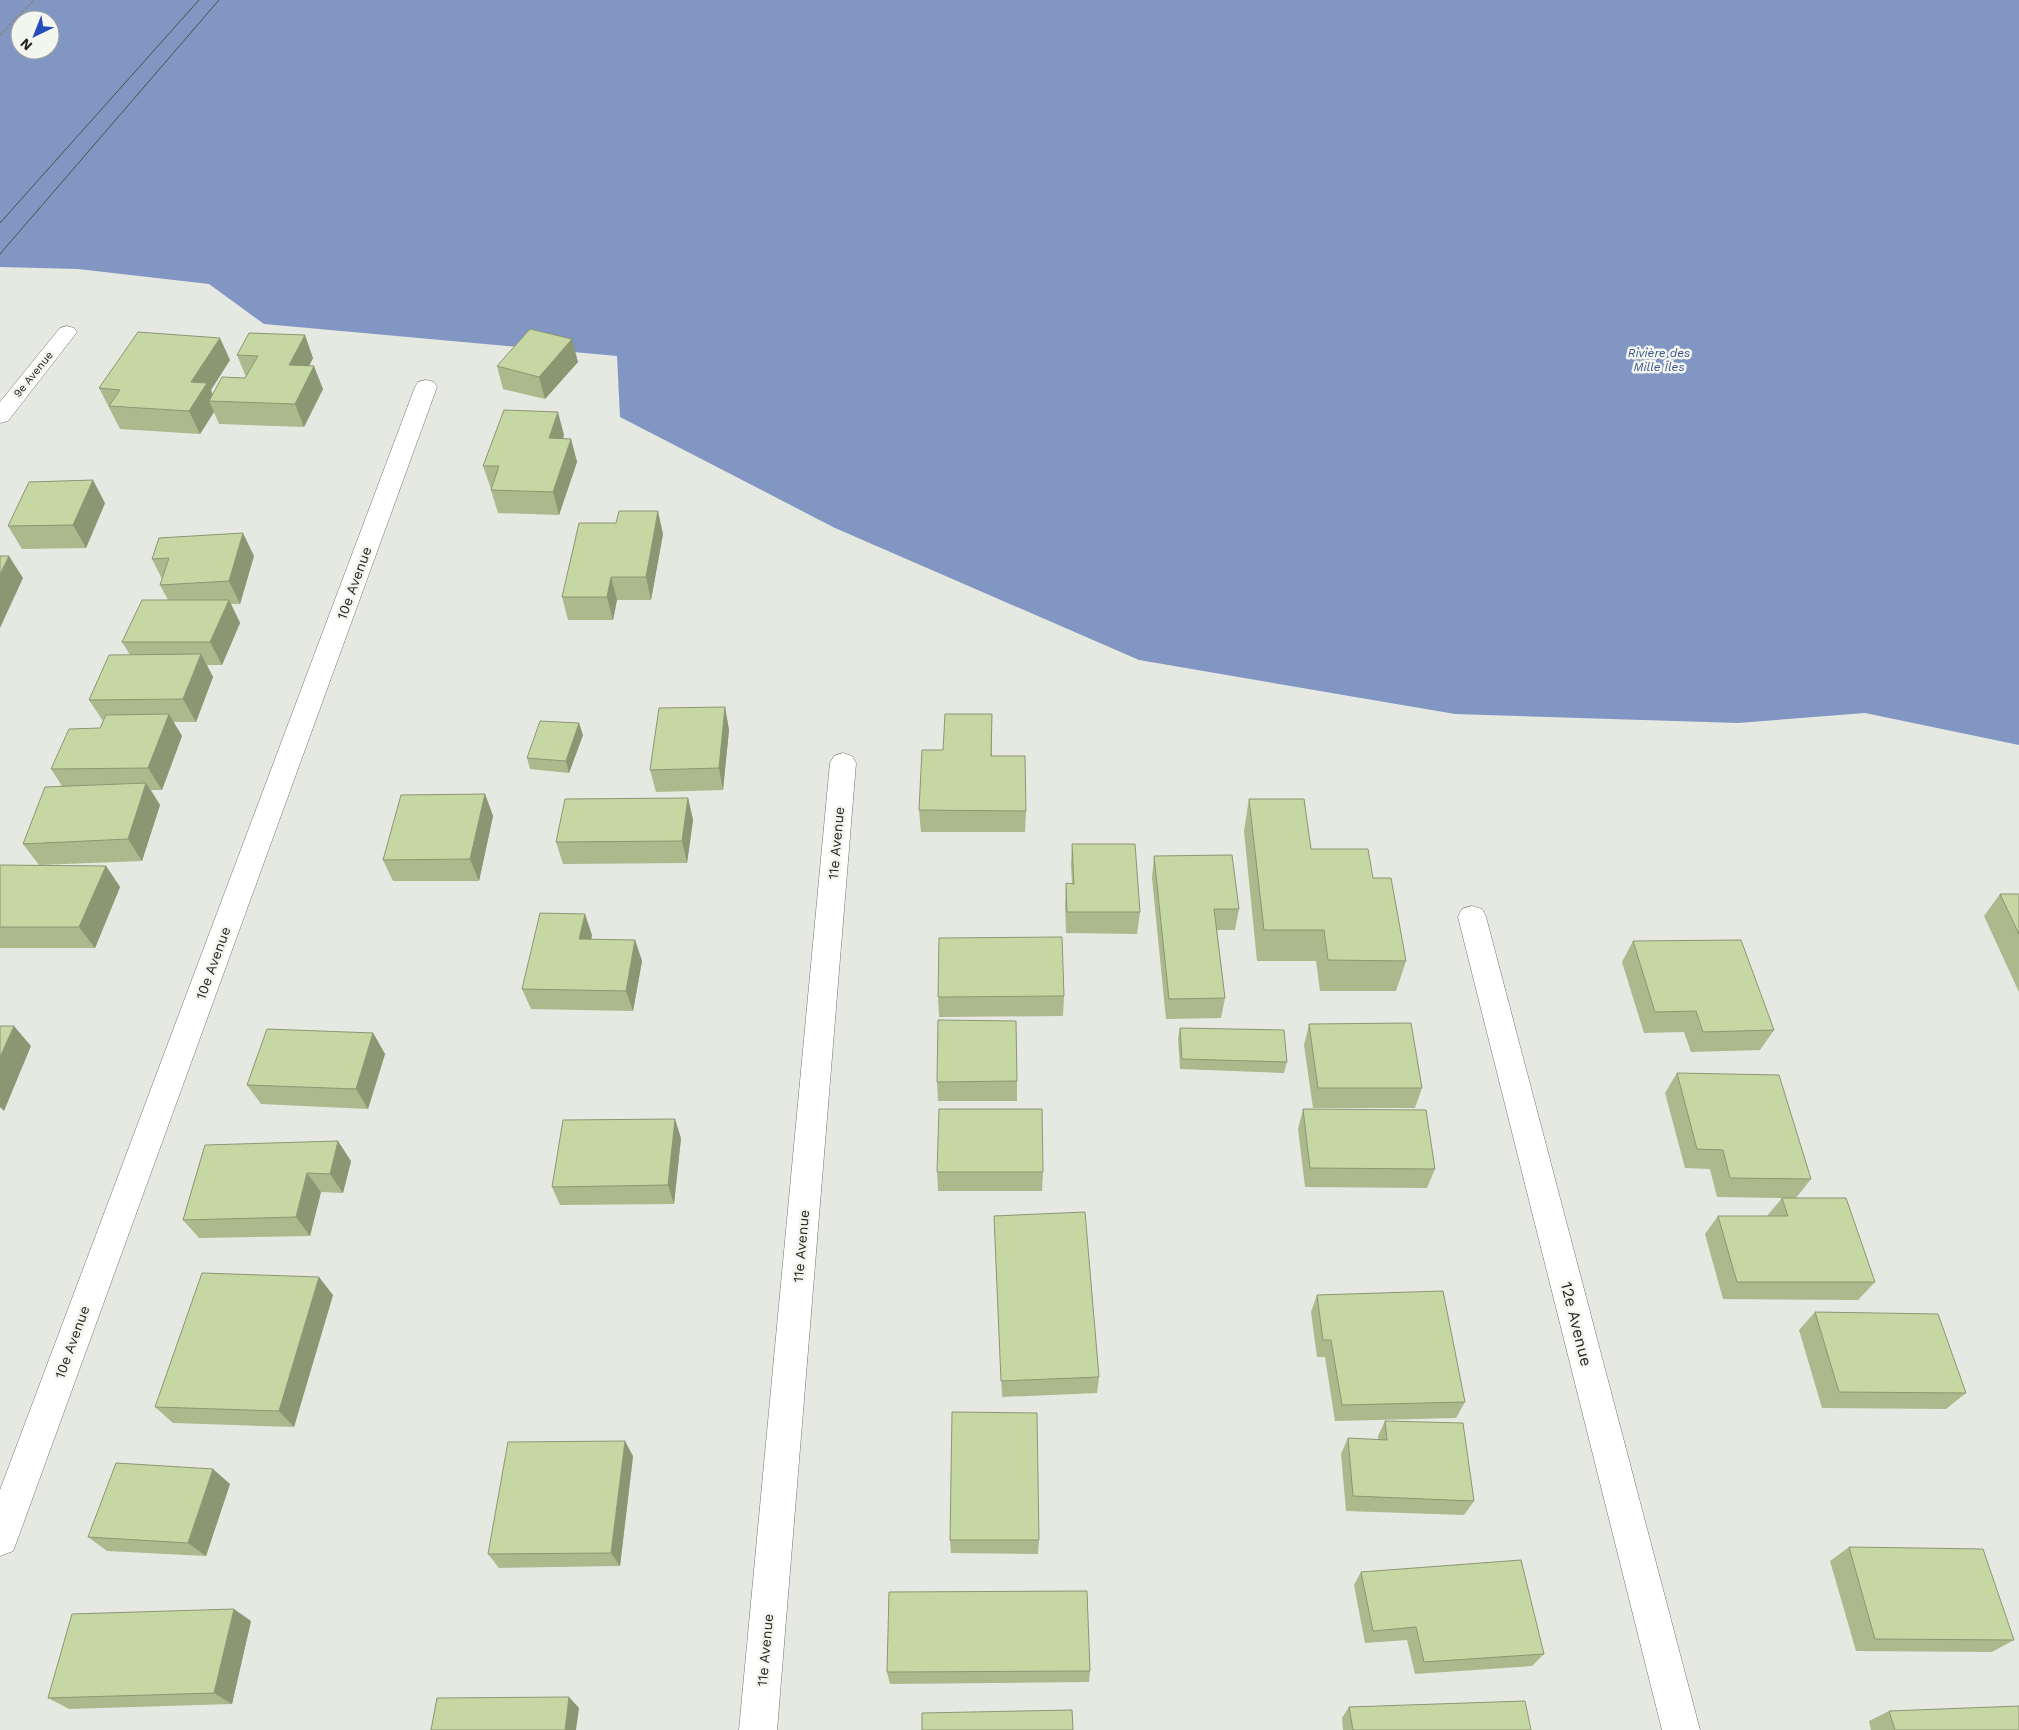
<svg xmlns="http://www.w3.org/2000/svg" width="2019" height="1730" font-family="'Work Sans',sans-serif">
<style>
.water{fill:#8196c2;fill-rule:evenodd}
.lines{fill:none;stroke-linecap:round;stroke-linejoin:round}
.minor-casing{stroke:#747570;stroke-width:1}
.path{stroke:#888985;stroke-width:2;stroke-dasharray:2.5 2;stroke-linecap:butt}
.minor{fill:#fff;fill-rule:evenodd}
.tram{stroke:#4e4f4c;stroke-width:1}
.wall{fill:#abb98d}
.shaded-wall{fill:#8b9673}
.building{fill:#c7d7a4;stroke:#8b9673}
.labels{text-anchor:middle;stroke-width:5;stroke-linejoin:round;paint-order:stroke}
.far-street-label{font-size:11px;fill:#1f201e;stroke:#f3f5ef}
.far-water-label{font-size:12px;font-style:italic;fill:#39538c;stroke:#f3f5ef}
.street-label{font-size:14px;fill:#1f201e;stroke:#f3f5ef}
.near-street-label{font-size:16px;fill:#1f201e;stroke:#f3f5ef}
</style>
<rect width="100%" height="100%" fill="#e6e8e2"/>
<path class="water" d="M0,0H2019V745L1865,713L1738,723L1455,714L1139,660L835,528L620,417L617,356L264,324L209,284L78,269L0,267ZM20,20H50V50H20Z"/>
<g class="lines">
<defs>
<path id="minor" d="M67,326L74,328L77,332L8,421L0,423V402L60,328Z
M426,380L434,382L437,387L18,1538L13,1551L0,1556V1490L415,387L418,382Z
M843,753L852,756L856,763L777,1730H739L830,763L834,756Z
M1472,906L1482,909L1486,917L1700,1730H1662L1458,917L1462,909Z"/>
</defs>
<use href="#minor" class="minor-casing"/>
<path class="path" d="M0,35L34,0"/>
<use href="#minor" class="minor"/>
<path class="tram" d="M0,223L199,0
M0,254L219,0"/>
</g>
<path class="wall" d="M237,355L313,358L309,366L323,389L304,427L219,424L214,412L200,434L120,429L99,388L230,360L211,390L212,394L245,378L246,377Z
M578,362L545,399L503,389L497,366Z
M564,435L563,438L571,439L577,462L559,515L498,513L491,490V489L483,466Z
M105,503L86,548L22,549L8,526Z
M663,534L651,600H617L613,620H568L562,597Z
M159,538L254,556L240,604H231L240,623L222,665H207L213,677L196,722H173L182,736L162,790H151L160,805L142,861L39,865L23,844L62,786L51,769L100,728L103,721L89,700L130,655L122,642L168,600L160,585L162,579L152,559Z
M725,707L729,730L723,790L656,792L650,770Z
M583,735L569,773L530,769L527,758Z
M992,737V756L1026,811L1025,832H921L919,810L943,750Z
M485,794L493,816L479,881H393L383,860Z
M688,798L693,820L687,863L563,864L556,842Z
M1249,799L1311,849L1406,961L1396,991H1320L1316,961H1257L1244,831Z
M1072,844L1140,912L1137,934L1066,933L1065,905L1066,883L1072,884L1071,865Z
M1154,856L1239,909L1235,930H1217L1225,998L1221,1018L1166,1019L1152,878Z
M0,865L106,866L120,887L95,948H0Z
M2000,894H2019V992L1984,916Z
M592,935L591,940H635L642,961L633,1011L531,1009L522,989Z
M1633,941L1774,1030L1760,1050L1691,1052L1684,1032L1644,1033L1622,962Z
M1064,996L1063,1016L939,1017L938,997Z
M1309,1024L1422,1088L1415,1108H1313L1304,1045Z
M1180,1028L1287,1062L1284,1073L1180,1069L1178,1038Z
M373,1033L385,1054L368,1109L261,1104L247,1085Z
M1677,1073L1811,1179L1796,1198L1875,1282L1858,1300L1723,1299L1705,1234L1718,1216H1767L1782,1198L1717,1197L1710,1169L1685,1168L1665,1093Z
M1017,1081V1101H938L937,1082Z
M1303,1109L1435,1169L1427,1188L1305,1187L1298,1129Z
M681,1138L674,1204L560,1205L552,1187Z
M205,1145L351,1161L343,1193L321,1192L310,1236L199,1238L183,1220Z
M937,1172H1043L1042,1191H938Z
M994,1216L1099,1377L1097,1393L1002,1397Z
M333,1295L294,1427L173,1423L155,1407Z
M1317,1295L1465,1402L1456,1418L1335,1421L1325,1357H1317L1311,1312Z
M1815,1312L1966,1393L1946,1409L1822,1408L1799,1330Z
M1385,1421L1474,1501L1464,1515L1346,1511L1341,1454L1348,1438L1378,1440V1436Z
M633,1456L620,1566L499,1568L488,1554Z
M230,1484L206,1556L107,1551L88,1537Z
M950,1540H1039L1038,1554L951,1553Z
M1849,1547L2014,1640L1992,1652L1856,1651L1830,1561Z
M1361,1572L1544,1654L1532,1666L1415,1674L1407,1640L1365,1643L1354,1585Z
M251,1621L232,1704L69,1709L48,1698Z
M1090,1671L1089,1682L890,1684L887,1672Z
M1349,1707L1531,1730H1343L1342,1718Z
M1889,1711L2019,1730H1871L1869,1721Z"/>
<path class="shaded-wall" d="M305,335L313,358L298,388L289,365Z
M220,338L230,360L211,390L215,401H209L214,412L200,434L189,411L191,382Z
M572,339L578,362L545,399L539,377Z
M314,366L323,389L304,427L295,404Z
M558,412L564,435L555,461L549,438Z
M571,439L577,462L559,515L553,492Z
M93,480L105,503L86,548L73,525Z
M658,511L663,534L651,600L646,577Z
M243,533L254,556L240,604L229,581Z
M9,556L23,578L0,628V574Z
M611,577L617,600L613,620L607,597Z
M229,600L240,623L222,665L210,642Z
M201,654L213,677L196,722L183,699Z
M725,707L729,730L723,790L719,768Z
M169,714L182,736L162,790L148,768Z
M579,723L583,735L569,773L566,761Z
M146,783L160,805L142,861L128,839Z
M485,794L493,816L479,881L470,859Z
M688,798L693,820L687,863L682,841Z
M106,866L120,887L95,948L79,927Z
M585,914L592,935L587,961L579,939Z
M635,940L642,961L633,1011L626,991Z
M14,1026L31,1046L4,1111L0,1107V1057Z
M373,1033L385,1054L368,1109L356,1089Z
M675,1119L681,1138L674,1204L668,1185Z
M338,1141L351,1161L343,1193L330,1174Z
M307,1173L321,1192L310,1236L296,1217Z
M319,1277L333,1295L294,1427L279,1411Z
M625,1441L633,1456L620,1566L611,1553Z
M213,1469L230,1484L206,1556L188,1543Z
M234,1609L251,1621L232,1704L214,1693Z
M569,1697L579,1708L576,1730H565Z"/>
<path class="building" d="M530,329L572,339L539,377L497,366Z
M138,332L220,338L191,382L207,383L189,411L109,406L120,390L99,388Z
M249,333L305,335L289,365L314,366L295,404L209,401L222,377L245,378L258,356L237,355Z
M504,410L558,412L549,438L571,439L553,492L491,490L499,466H483Z
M93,480L73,525L8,526L29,482Z
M619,511H658L646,577H611L607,597H562L579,523H616Z
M243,533L229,581L160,585L169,558L152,559L159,538Z
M0,556H9L0,574Z
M142,600H229L210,642H122Z
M201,654L183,699L89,700L109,655Z
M725,707L719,768L650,770L659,708Z
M169,714L148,768L51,769L69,729L100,728L106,715Z
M945,714H992L991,756H1025L1026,811L919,810L922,750H943Z
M540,721L579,723L566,761L527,758Z
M146,783L128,839L23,844L45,787Z
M485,794L470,859L383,860L401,795Z
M688,798L682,841L556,842L565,799Z
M1249,799H1304L1311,849H1368L1373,878H1391L1406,961L1328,960L1324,930H1264Z
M1072,844H1135L1140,912H1067L1066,883L1074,884Z
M1232,855L1239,909H1214L1225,998L1169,999L1154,856Z
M0,865L106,866L79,927H0Z
M2000,894H2019V934Z
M540,913L585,914L579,939L635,940L626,991L522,989Z
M1062,937L1064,996L938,997L939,938Z
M1741,940L1774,1030L1703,1032L1696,1011L1655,1012L1633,941Z
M938,1020L1016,1021L1017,1081L937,1082Z
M1411,1023L1422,1088H1318L1309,1024Z
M0,1026H14L0,1057Z
M1180,1028L1284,1030L1287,1062L1182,1059Z
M267,1029L373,1033L356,1089L247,1085Z
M1677,1073L1779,1075L1811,1179L1730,1178L1723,1150L1697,1149Z
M939,1109H1042L1043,1172H937Z
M1303,1109L1426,1110L1435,1169L1310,1168Z
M675,1119L668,1185L552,1187L563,1120Z
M338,1141L330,1174L307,1173L296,1217L183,1220L205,1145Z
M1782,1198H1846L1875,1282H1737L1718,1216H1788Z
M1085,1212L1099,1377L1001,1381L994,1216Z
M202,1273L319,1277L279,1411L155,1407Z
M1443,1291L1465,1402L1342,1405L1331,1340H1323L1317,1295Z
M1815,1312L1938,1314L1966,1393L1839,1392Z
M952,1412L1037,1413L1039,1540H950Z
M1385,1421L1463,1423L1474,1501L1353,1496L1348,1438L1387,1440Z
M625,1441L611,1553L488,1554L508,1442Z
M116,1463L213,1469L188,1543L88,1537Z
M1849,1547L1983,1549L2014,1640L1875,1639Z
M1521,1560L1544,1654L1424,1662L1416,1627L1373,1631L1361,1572Z
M1087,1591L1090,1671L887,1672L889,1592Z
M234,1609L214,1693L48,1698L72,1614Z
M569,1697L565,1730H431L437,1698Z
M1525,1701L1531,1730H1353L1349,1707Z
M2019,1706V1730H1895L1889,1711Z
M1072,1710L1073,1730H922V1713Z"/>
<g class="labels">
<g class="far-street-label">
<text transform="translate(33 374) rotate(-51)" y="4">9e Avenue</text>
</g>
<g class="far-water-label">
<text x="1659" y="357">Rivière des<tspan x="1659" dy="14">Mille Îles</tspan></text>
</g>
<g class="street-label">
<text transform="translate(354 583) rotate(-70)" y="5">10e Avenue</text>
<text transform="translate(836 843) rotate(-85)" y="5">11e Avenue</text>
<text transform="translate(213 963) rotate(-70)" y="5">10e Avenue</text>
<text transform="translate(801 1246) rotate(-85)" y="5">11e Avenue</text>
<text transform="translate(72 1342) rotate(-70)" y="5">10e Avenue</text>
<text transform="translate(765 1650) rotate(-85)" y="5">11e Avenue</text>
</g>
<g class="near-street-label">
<text transform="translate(1577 1324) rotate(76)" y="6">12e Avenue</text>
</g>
</g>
<g transform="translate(35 35) rotate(223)"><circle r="24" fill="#f3f5ef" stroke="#9ea09b"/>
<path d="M0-4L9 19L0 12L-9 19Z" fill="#244ebc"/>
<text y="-8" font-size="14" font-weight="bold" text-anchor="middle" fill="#1f201e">N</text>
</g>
</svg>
